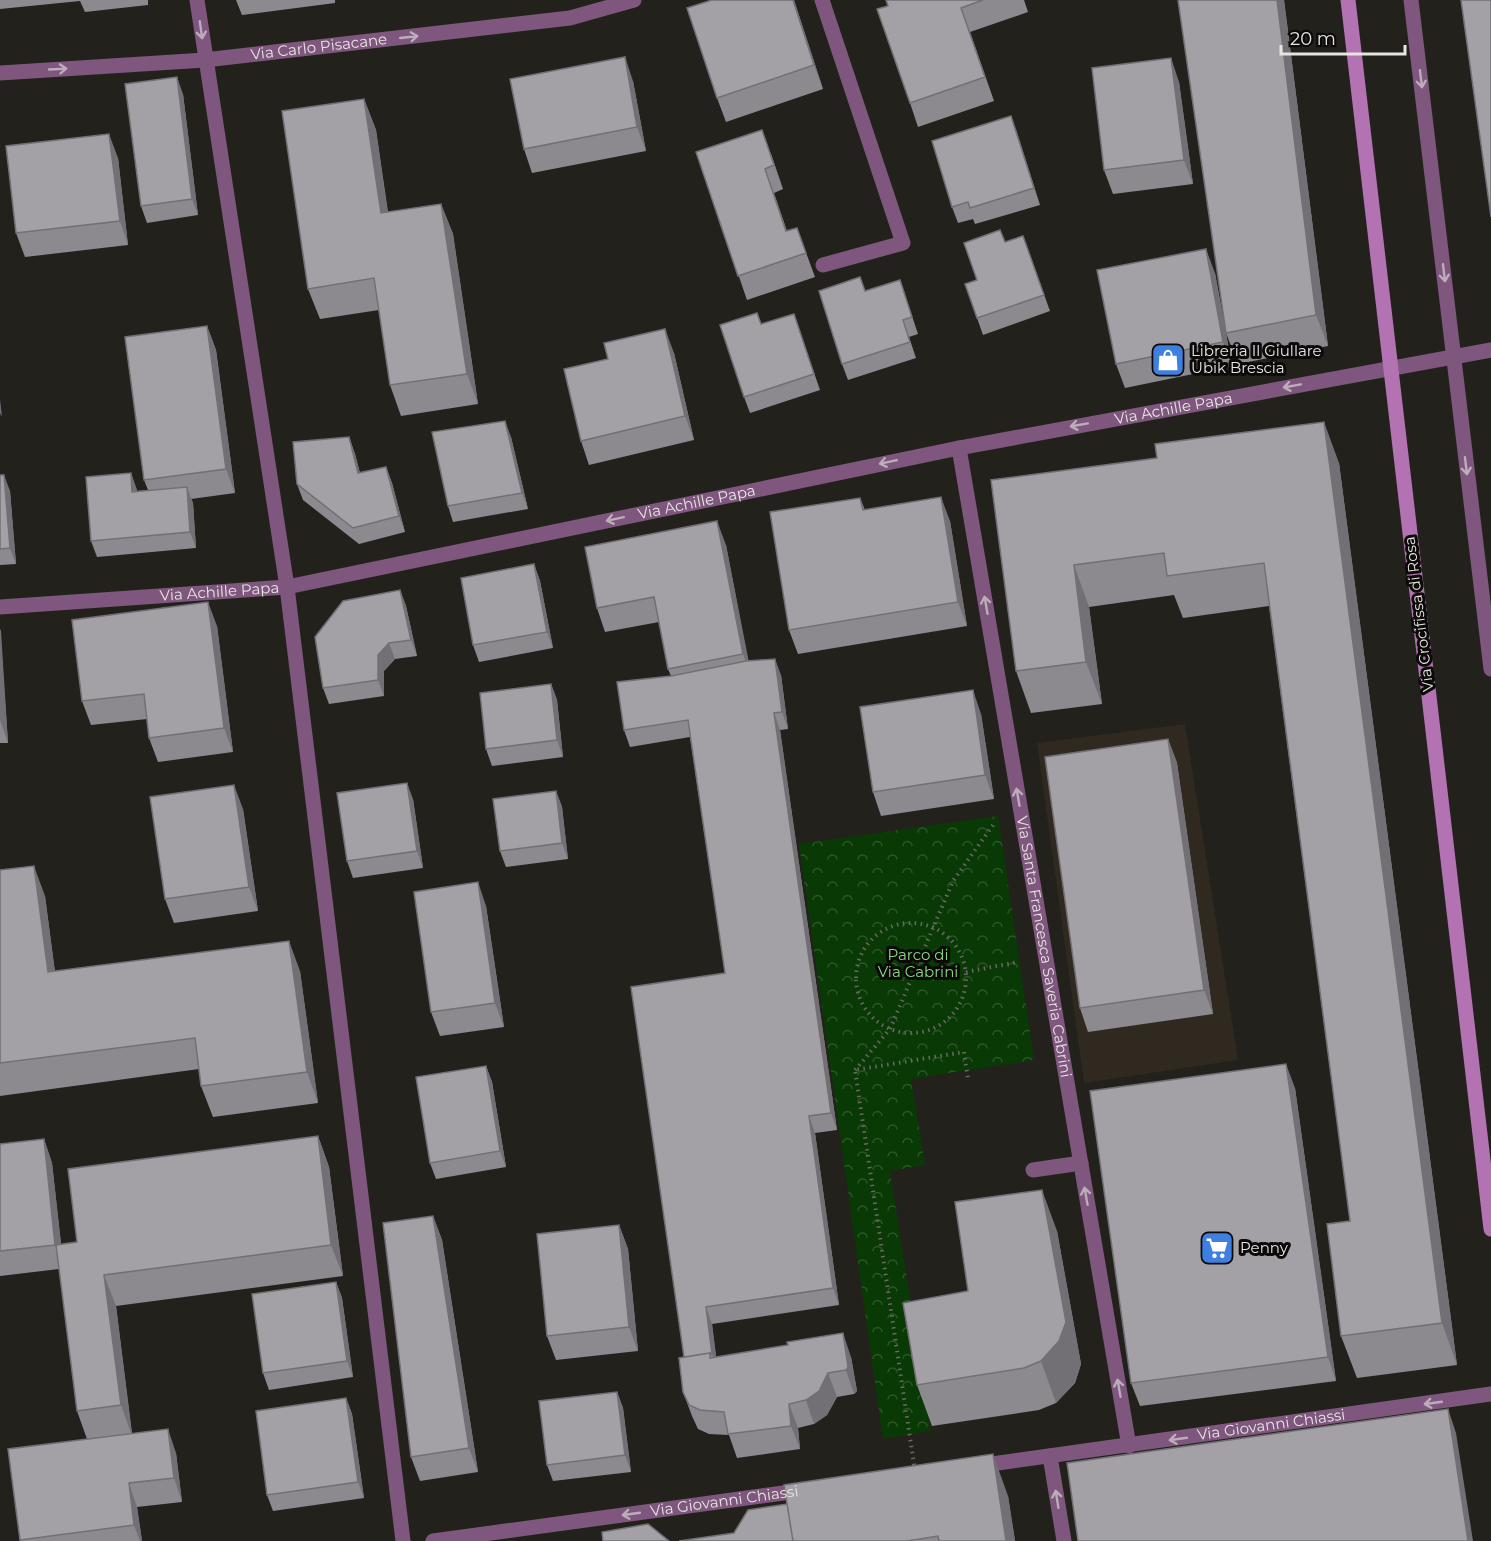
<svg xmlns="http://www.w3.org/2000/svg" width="1491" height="1541" font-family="Montserrat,sans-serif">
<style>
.built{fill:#2f2920}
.forest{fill:url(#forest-crowns)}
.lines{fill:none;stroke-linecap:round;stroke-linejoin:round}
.path{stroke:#6a6864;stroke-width:4;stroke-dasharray:1.5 4.5;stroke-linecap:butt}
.lane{stroke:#7e567e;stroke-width:15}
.street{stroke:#7e567e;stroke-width:15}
.secondary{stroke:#b373b3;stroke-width:15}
.wall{fill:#8c8a8f}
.shaded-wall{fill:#727074}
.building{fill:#a3a0a6;stroke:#727074;stroke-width:1.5}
.oneway{stroke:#bdacba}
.labels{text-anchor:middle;stroke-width:6;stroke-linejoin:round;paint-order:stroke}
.street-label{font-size:15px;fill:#e7e5e2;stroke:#0b0a09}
.poi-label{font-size:15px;fill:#e7e5e2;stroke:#0b0a09;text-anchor:start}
.park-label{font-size:15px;fill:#89d880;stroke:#0b0a09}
</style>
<defs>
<pattern id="forest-crowns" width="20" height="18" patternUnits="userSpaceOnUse" patternTransform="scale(1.5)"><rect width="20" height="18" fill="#093905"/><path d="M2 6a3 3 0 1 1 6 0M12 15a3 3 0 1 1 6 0" fill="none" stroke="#2d5629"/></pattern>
</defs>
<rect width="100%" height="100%" fill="#23211c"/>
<path class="built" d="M1185,724L1238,1060L1084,1083L1037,743Z"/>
<path class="forest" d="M998,816L1034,1060L911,1079L925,1165L890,1171L931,1431L883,1439L799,844Z"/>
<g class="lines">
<path class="path" d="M856 978a55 55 0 1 1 110 0a55 55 0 1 1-110 0Z
M966,972L1018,962
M855,1070L890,1029L953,881L993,825
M915,1471L855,1070L964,1052L968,1079"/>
<path class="lane" d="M1411,0L1491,669
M1033,1170L1081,1163"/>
<g class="street">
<path d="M197,0L287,587L403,1541"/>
<path d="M822,0L903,243L823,265"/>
<path id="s1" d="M0,73L205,60L570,18L634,0"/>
<path id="s2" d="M959,448L1129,1446"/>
<path id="s3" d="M0,607L287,587L959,448L1491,350"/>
<path d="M1050,1456L1064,1541"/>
<path id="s4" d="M977,1466L1491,1394"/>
<path id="s5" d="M433,1541L805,1490"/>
</g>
<path class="secondary" d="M1348,0L1491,1229"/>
</g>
<path class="wall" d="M0,0H148V5L85,12L80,1L0,9Z
M236,0H335V3L242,15Z
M712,0H794L823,89L726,122L717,98Z
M886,0H1024L1028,12L970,32L994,101L918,127L910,103Z
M1284,0L1328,346L1238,364L1226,333Z
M633,81L646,151L532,173L524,149Z
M1179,82L1193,184L1113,194L1104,170Z
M183,94L198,215L147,223L141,206Z
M364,99L376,130L388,212L441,204L453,234L478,404L401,416L390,385L379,310L320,319L308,289Z
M1011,116L1040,205L975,224L973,219L958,223L952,207Z
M696,152L771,154L783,189L774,193L787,231L797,228L815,277L747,300Z
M118,158L128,245L25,257L16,233Z
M1023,236L1050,311L983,335L965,284L977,280L1005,242Z
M1215,273L1232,366L1125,388L1116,364Z
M860,277L865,291L900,280L918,334L909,337L916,358L848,380L842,364Z
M794,314L820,390L750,413L744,397L761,324Z
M207,326L216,350L235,493L191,499L193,503L196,548L97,557L91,541L131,473L137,491L148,490L144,480Z
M674,353L694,440L589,465L581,441Z
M349,437L355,454L360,473L386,467L392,483L405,532L359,544L303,500L297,484Z
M511,437L528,509L453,522L448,506Z
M1339,463L1457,1365L1357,1378L1341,1336L1350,1221L1269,606L1183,618L1174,595L1089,607L1102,704L1031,713L1016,671L991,480Z
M0,475L10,491L16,564L0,565Z
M860,498L865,510L950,521L967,626L798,654L789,630Z
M726,545L748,661L781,675L788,729L780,730L837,1130L815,1133L839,1305L712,1324L716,1357H851L857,1391L854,1394L837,1397L827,1415L814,1424L798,1428L800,1449L737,1458L729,1435L709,1434L698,1429L692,1416L683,1392L684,1357L725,973L690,737L630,747L624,730L671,676L668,669L659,622L605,632L597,608Z
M534,564L540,581L553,648L479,662L473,645Z
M400,590L406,606L417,656L395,659L384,671V696L329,704L323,688Z
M217,626L233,752L158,762L149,738L147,719L91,725L82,701Z
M0,629L8,743H0Z
M551,684L557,700L563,757L492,766L486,749Z
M981,714L994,799L881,816L873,792Z
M1168,739L1177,763L1213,1014L1088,1032L1080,1008Z
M556,791L562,807L568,859L506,867L500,851Z
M413,799L423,868L353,878L347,861Z
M243,809L258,911L174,923L165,899Z
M0,870L45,896L55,972L300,971L318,1103L213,1117L201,1086L199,1069L0,1096Z
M486,906L504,1027L440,1036L431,1012Z
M486,1066L492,1082L506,1167L436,1179L430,1163Z
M1295,1088L1336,1381L1140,1406L1131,1383Z
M318,1136L329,1167L343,1276L116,1306L132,1433L176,1453L182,1502L137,1507L142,1541H20V1540L87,1439L77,1411L59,1269L0,1276V1144L44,1139L52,1163L61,1245L77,1242Z
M433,1216L442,1240L478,1472L420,1481L411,1457Z
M619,1225L628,1249L638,1351L556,1360L547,1336Z
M1057,1231L1081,1364L1075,1383L1056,1403L1039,1410L932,1426L917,1385L968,1291Z
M336,1282L342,1298L353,1377L269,1390L263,1373Z
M617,1392L623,1408L631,1472L553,1481L547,1465Z
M346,1398L352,1414L364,1498L273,1511L267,1495Z
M1008,1496L1015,1541H679Z"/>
<path class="shaded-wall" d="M793,0H794L823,89L814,65Z
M1277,0H1284L1328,346L1316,315Z
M625,57L633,81L646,151L637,127Z
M1171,58L1179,82L1193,184L1184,160Z
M177,77L183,94L198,215L192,199Z
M364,99L376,130L392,244L381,213Z
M1011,116L1017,132L1040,205L1034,188Z
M762,130L771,154L783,189L774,165Z
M109,134L118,158L128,245L120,221Z
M441,204L453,234L478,404L467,374Z
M1206,249L1215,273L1232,366L1223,342Z
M207,326L216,350L235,493L226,469Z
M665,329L674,353L694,440L685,416Z
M0,399L2,417L0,413Z
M505,421L511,437L528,509L522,493Z
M1324,422L1339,463L1457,1365L1442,1323Z
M349,437L355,454L364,489L358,473Z
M386,467L392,483L405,532L399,516Z
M131,473L137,490L138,508L132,492Z
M4,475L10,491L16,564L10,548Z
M187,487L193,503L196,548L190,532Z
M941,497L950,521L967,626L958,602Z
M717,521L726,545L752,678L743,654Z
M534,564L540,581L553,648L547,632Z
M1074,565L1089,607L1102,704L1086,662Z
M400,590L406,606L417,656L411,640Z
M208,602L217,626L233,752L224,728Z
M0,629L1,631L8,743L0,720Z
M389,643L395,659L384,671V696L378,680V655Z
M775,659L781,675L788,729L782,712Z
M551,684L557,700L563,757L557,740Z
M973,690L981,714L994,799L985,775Z
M774,713L780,730L837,1130L831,1113Z
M1168,739L1177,763L1213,1014L1204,990Z
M407,783L413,799L423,868L417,851Z
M234,785L243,809L258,911L249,887Z
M556,791L562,807L568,859L562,843Z
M34,866L45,896L59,1003L48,972Z
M478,882L486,906L504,1027L495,1003Z
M289,941L300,971L318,1103L307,1072Z
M1286,1064L1295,1088L1336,1381L1328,1357Z
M486,1066L492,1082L506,1167L500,1151Z
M809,1116L815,1133L839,1305L833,1288Z
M318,1136L329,1167L343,1276L331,1245Z
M44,1139L52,1163L64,1269L55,1245Z
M1042,1190L1057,1231L1081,1364L1075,1383L1056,1403L1041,1361Z
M433,1216L442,1240L478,1472L469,1448Z
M619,1225L628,1249L638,1351L629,1327Z
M104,1275L116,1306L132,1436L121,1405Z
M336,1282L342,1298L353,1377L347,1361Z
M706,1307L712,1324L718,1371L712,1354Z
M843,1333L851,1357L857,1391L854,1394L846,1370Z
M828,1373L837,1397L827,1415L814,1424L806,1400Z
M617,1392L623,1408L631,1472L625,1455Z
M346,1398L352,1414L364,1498L358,1482Z
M789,1404L798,1428L800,1449L791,1426Z
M1448,1409L1456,1433L1473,1541H1468Z
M168,1429L176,1453L182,1502L174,1478Z
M993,1454L1008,1496L1015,1541H1006Z
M129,1483L137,1507L142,1541H140L134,1525Z"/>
<path class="building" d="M712,0H793L814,65L717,98L687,8Z
M886,0H983L961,8L985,77L910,103L877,9L888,6Z
M1178,0H1277L1316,315L1226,333Z
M1461,0H1491V217Z
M625,57L637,127L524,149L510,79Z
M1171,58L1184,160L1104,170L1092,68Z
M177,77L192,199L141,206L125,84Z
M364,99L381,213L441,204L467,374L390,385L374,278L308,289L282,111Z
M1011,116L1034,188L970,208L968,202L952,207L932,141Z
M762,130L774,165L765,169L786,231L797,228L806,253L738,276L696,152Z
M109,134L120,221L16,233L6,146Z
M1000,230L1005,242L1023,236L1044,295L977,318L965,284L977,280L964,243Z
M1206,249L1223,342L1116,364L1097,270Z
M860,277L865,291L900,280L912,317L903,320L910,342L842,364L819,291Z
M757,313L761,324L794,314L814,374L744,397L720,325Z
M207,326L226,469L144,480L125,337Z
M665,329L685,416L581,441L564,369L608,359L604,343Z
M505,421L522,493L448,506L432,432Z
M1324,422L1442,1323L1341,1336L1327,1224L1350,1221L1264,563L1167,576L1164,553L1074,565L1086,662L1016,671L991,480L1157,458L1155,444Z
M349,437L358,473L386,467L399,516L353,528L297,484L293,442Z
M131,473L132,492L187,487L190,532L91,541L86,477Z
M0,475H4L10,548L0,549Z
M941,497L958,602L789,630L770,512L860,498L863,510Z
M717,521L743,654L668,669L654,597L597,608L585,547Z
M534,564L547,632L473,645L461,578Z
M400,590L411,640L389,643L378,655V680L323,688L315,637L343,601Z
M208,602L224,728L149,738L144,694L82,701L72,620Z
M775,659L782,712L774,713L831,1113L809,1116L833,1288L706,1307L712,1354L710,1355V1353L684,1357L631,987L725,973L688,720L624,730L617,682L671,676L746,661Z
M551,684L557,740L486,749L480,693Z
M973,690L985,775L873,792L860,707Z
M1168,739L1204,990L1080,1008L1045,757Z
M407,783L417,851L347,861L337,793Z
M234,785L249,887L165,899L150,797Z
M556,791L562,843L500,851L493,799Z
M34,866L48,972L289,941L307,1072L201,1086L195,1038L0,1063V870Z
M478,882L495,1003L431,1012L414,892Z
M1286,1064L1328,1357L1131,1383L1090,1091Z
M486,1066L500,1151L430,1163L416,1077Z
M318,1136L331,1245L104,1275L121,1405L77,1411L56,1245L77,1242L68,1169Z
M44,1139L55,1245L0,1251V1144Z
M1042,1190L1066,1322L1059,1341L1041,1361L1024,1368L917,1385L903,1303L968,1291L955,1202Z
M433,1216L469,1448L411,1457L383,1223Z
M619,1225L629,1327L547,1336L537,1234Z
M336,1282L347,1361L263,1373L252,1294Z
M843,1333L848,1367L846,1370L828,1373L819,1391L806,1400L789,1404L791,1426L728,1434L724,1412L700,1410L689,1405L683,1392L679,1358L710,1353V1358L788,1345L787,1342Z
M617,1392L625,1455L547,1465L539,1401Z
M346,1398L358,1482L267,1495L256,1411Z
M1448,1409L1468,1541H1078L1067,1463Z
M168,1429L174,1478L129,1483L134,1525L20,1540L8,1449Z
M993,1454L1006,1541H939L938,1536L907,1541H793L784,1485Z
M787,1504L793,1541H679L734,1533L748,1510Z
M648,1524L669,1541H603L602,1532Z"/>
<defs><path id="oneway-shaft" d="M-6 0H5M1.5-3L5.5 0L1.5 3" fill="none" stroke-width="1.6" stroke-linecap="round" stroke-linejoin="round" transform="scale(1.5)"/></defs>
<g class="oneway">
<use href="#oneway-shaft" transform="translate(201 30) rotate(82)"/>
<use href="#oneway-shaft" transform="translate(409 37) rotate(-6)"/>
<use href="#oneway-shaft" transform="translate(58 69) rotate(-3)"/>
<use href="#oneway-shaft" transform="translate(1421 79) rotate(83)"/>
<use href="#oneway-shaft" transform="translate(1444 273) rotate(83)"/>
<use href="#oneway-shaft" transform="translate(1292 386) rotate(170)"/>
<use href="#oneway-shaft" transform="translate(1079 425) rotate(170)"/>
<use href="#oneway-shaft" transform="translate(888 462) rotate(168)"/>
<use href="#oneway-shaft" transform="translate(1466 466) rotate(83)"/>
<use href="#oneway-shaft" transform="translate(615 519) rotate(168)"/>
<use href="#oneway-shaft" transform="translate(986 605) rotate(-100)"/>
<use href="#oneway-shaft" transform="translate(1018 797) rotate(-100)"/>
<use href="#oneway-shaft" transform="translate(1086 1196) rotate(-100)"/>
<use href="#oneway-shaft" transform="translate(1119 1388) rotate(-100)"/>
<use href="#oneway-shaft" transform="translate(1433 1403) rotate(172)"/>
<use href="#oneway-shaft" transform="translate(1178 1439) rotate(172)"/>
<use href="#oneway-shaft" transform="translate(1057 1499) rotate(-99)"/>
<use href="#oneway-shaft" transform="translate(631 1514) rotate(172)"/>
</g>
<defs>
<symbol id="shop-square" viewBox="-11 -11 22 22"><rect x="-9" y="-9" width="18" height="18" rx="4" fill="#3f7fe0" stroke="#0b0a09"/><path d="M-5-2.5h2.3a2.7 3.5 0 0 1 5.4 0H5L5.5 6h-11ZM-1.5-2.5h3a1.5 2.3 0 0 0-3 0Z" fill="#fff"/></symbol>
<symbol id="supermarket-square" viewBox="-11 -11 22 22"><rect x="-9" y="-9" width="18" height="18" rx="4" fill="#3f7fe0" stroke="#0b0a09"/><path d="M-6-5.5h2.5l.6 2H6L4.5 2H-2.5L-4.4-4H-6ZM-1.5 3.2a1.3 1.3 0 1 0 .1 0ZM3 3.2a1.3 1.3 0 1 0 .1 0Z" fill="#fff"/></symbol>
</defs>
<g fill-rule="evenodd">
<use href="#shop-square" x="1149" y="341" width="38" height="38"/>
<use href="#supermarket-square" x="1198" y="1229" width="38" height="38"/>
</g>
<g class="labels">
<g class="street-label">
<text dy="5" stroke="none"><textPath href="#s1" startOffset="320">Via Carlo Pisacane</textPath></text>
<text dy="5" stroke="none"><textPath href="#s3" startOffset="1192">Via Achille Papa</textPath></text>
<text dy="5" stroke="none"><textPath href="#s3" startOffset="706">Via Achille Papa</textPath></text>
<text dy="5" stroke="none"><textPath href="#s3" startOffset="220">Via Achille Papa</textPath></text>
<text transform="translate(1419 614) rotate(-97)" y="5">Via Crocifissa di Rosa</text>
<text dy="5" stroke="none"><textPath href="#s2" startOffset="506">Via Santa Francesca Saveria Cabrini</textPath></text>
<text dy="5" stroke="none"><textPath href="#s4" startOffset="297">Via Giovanni Chiassi</textPath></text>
<text dy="5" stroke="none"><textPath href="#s5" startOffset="294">Via Giovanni Chiassi</textPath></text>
</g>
<g class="poi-label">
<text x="1191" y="356">Libreria Il Giullare<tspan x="1191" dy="17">Ubik Brescia</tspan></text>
<text x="1240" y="1253">Penny</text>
</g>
<g class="park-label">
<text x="918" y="960">Parco di<tspan x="918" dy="17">Via Cabrini</tspan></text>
</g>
</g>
<path d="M1281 45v9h124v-9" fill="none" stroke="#e7e5e2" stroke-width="3"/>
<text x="1290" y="45" font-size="18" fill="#e7e5e2" stroke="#0b0a09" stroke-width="4.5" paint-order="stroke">20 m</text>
</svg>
